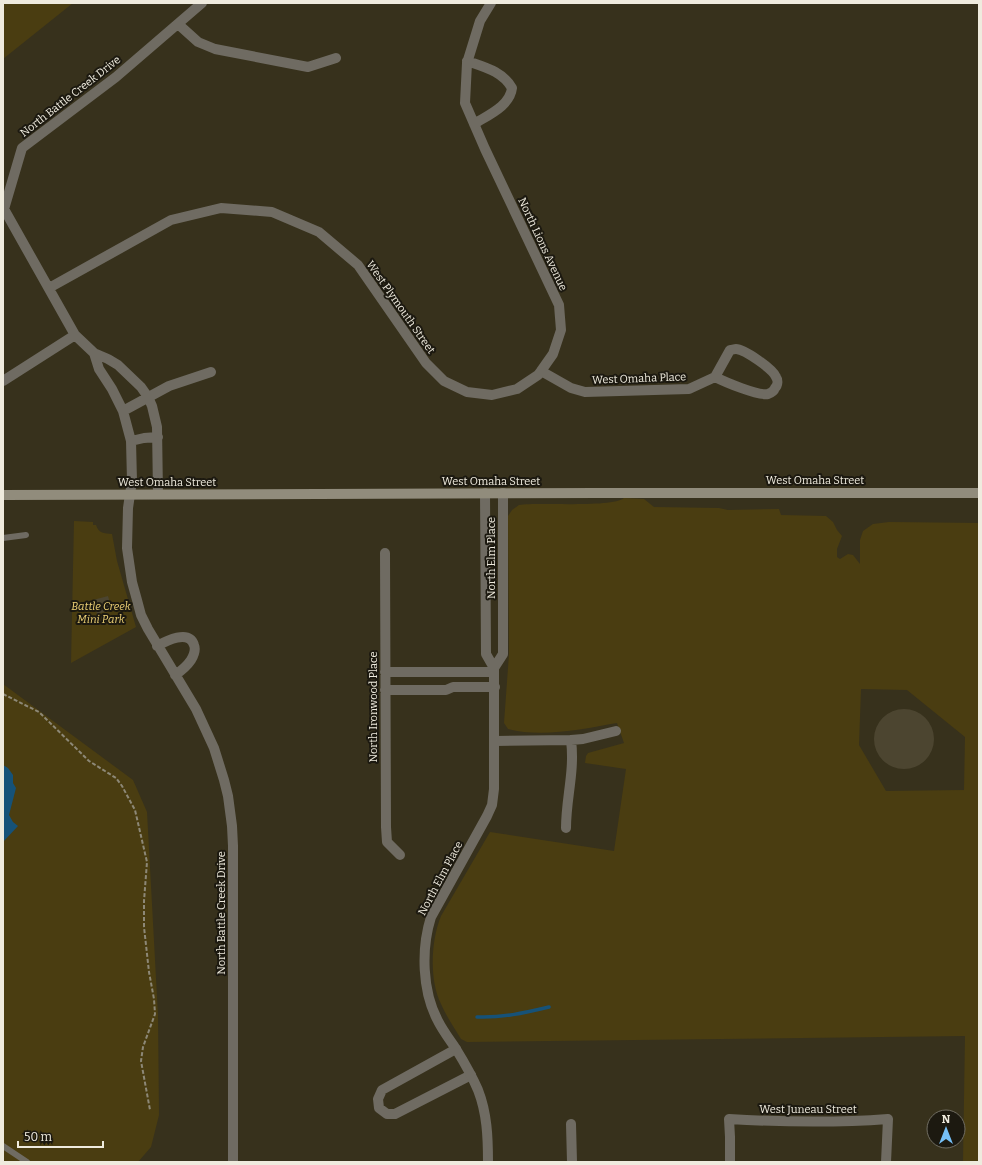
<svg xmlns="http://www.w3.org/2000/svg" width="982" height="1165" font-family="Bitter,serif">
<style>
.green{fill:#4a3d11;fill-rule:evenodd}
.water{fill:#165278}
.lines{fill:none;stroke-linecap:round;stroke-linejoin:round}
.stream{stroke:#165278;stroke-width:3.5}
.building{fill:#4c4530}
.path{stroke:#8d8877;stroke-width:2;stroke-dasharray:4 2;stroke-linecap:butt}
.service{stroke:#6f6b62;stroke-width:6}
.minor{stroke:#6f6b62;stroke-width:10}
.tertiary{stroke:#6f6b62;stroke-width:10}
.secondary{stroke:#918c7c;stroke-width:10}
.labels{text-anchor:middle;stroke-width:4;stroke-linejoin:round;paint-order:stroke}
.street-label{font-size:11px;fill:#efebde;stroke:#1c1910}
.park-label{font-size:11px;font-style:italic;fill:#f0d376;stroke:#1c1910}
</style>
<rect width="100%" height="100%" fill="#37311c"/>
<path class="green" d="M3,3H73L3,59Z
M624,498L644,499L654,507L719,508L728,510L779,509L781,515L826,516L833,522L837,530L842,536L837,549V557L840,559L848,554L853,555L860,564V540L863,531L873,524L889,522L979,523V1162H963L965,1036L467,1042L461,1039C454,1027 446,1016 441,1004C429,980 431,940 441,916L490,832L614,851L626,769L585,763L586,756L588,753L624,743L617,723C583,729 542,738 508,729L504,723L509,654L508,516L512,510L519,505C538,502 613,508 624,498ZM861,689L907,690L965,737L964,790L886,791L859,745Z
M74,521L93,522V525H96C99,534 104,533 112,534L117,561L136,627L71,663Z
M3,684L133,780L147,812L158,1015L159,1115L151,1147L138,1162H3Z"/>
<path class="water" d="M3,765L8,768L13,775V783L16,788L9,815L13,822L18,826L3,842Z"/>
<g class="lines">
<path class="stream" d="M477,1017C502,1018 524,1013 549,1007"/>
</g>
<path class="building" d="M108,596L112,610L97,614L93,600Z
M874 739a30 30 0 1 1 60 0a30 30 0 1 1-60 0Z"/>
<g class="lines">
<path class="path" d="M3,694L39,712L89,761L116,778L122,786L135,810L147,862L144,901V927L149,972L154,999L155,1014L143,1047L141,1061L150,1110"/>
<path class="service" d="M3,538L26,535
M3,1146L27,1162"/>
<path class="minor" d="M178,24L198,42L215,49L308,67L336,58
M467,61C484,67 502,71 512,88C510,106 488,115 474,124
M49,288L171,220L221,208L272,212L319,232L358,265L426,363L444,381L467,392L492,395L517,389L538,375L541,371L553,354L561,330L559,305L485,149L465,103L467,63L480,21L491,3
M94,353L99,369L112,389L123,411L131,441L132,481L128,508L127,548L132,582L137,600L141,615L148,629L196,709L214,748L224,780L228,796L232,826L233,846V1162
M541,371L571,388L585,392L689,389L715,377L730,350C732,350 734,349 736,349C744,349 773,369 776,377C778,380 778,385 775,388C774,391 771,393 768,394C758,396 725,382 715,377
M3,381L75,335
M123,411L169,386L211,372
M131,441L144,438L158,437
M158,494L157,427L152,406L148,397L141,387L118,365L108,359L94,353L75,335L4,209L22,148L116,77L202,3
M385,553L386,827L387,842L400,855
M157,646C166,641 189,629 194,645C196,650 194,655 191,660C187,666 181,671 175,675
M385,672H494
M385,690H446L453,687H495
M495,741L571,740L583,739L616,731
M566,828C566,798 575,771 571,740
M456,1049L382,1090L378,1099L379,1108L387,1114H395L471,1075
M571,1124L572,1162
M730,1162V1137L729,1119C781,1122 835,1123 888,1119L886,1162"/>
<path class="tertiary" d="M485,493L486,654L494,668V789L492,805L487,816L431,917C421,949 422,991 438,1021C443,1031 450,1040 456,1049C464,1062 472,1076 478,1090C487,1113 488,1137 488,1162
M494,668L503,654V493"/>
<path class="secondary" d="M3,495L598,493H979"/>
</g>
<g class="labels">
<g class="street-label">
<text transform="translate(70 96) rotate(-38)" y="4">North Battle Creek Drive</text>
<text transform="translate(543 244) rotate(65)" y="4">North Lions Avenue</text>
<text transform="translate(401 307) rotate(55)" y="4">West Plymouth Street</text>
<text transform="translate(639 378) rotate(-2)" y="4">West Omaha Place</text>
<text x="815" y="484">West Omaha Street</text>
<text x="491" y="485">West Omaha Street</text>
<text x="167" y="486">West Omaha Street</text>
<text transform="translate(491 558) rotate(-90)" y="4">North Elm Place</text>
<text transform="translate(373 707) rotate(-90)" y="4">North Ironwood Place</text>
<text transform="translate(440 878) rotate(-62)" y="4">North Elm Place</text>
<text transform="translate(221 913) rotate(-90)" y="4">North Battle Creek Drive</text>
<text x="808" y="1113">West Juneau Street</text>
</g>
<g class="park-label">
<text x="101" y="610">Battle Creek<tspan x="101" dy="13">Mini Park</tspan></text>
</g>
</g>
<rect width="982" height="1165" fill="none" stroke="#efebde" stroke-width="8"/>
<g transform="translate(946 1129)"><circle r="19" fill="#1c1910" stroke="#706d62"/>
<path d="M0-3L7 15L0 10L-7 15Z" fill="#76c0f7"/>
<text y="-6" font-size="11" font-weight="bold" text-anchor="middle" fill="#efebde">N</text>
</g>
<path d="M18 1141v6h85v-6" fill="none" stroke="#efebde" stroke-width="2"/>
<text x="24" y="1141" font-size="12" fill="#efebde" stroke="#1c1910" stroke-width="3" paint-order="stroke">50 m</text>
</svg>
